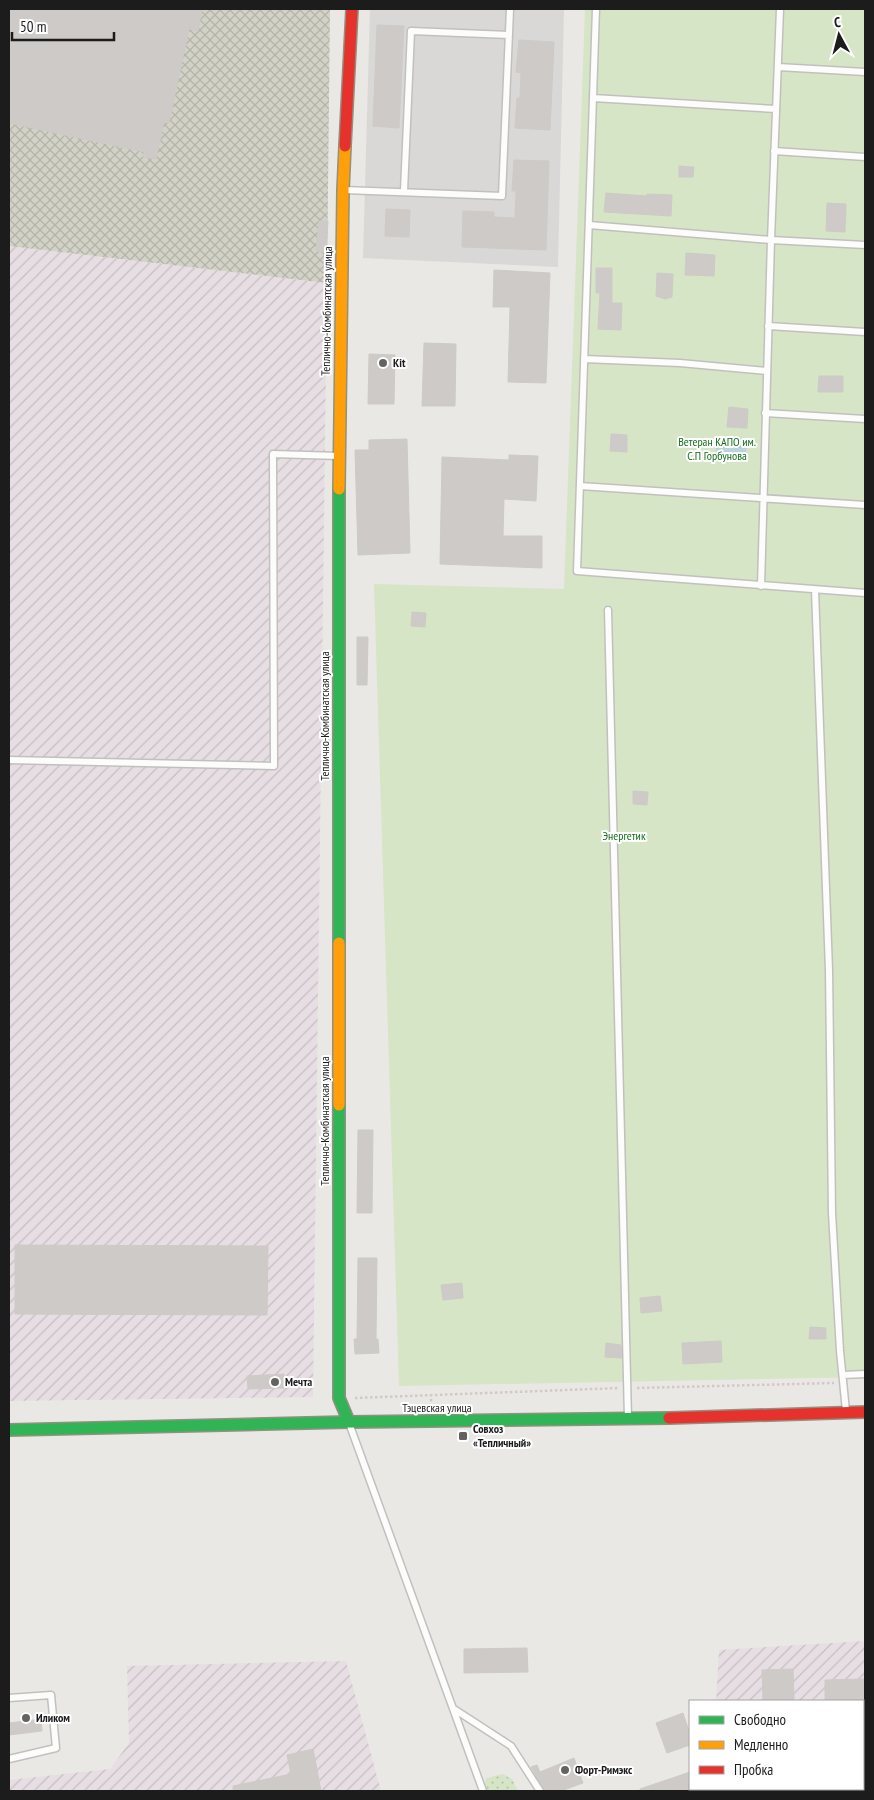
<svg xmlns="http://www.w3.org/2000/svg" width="874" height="1800" font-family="'PT Sans Narrow',sans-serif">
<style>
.residential{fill:#d9d8d6}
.industrial{fill:url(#industrial-furrows)}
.construction{fill:url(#construction-cross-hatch)}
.grass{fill:url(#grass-dots)}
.garden{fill:#d6e5c6}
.water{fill:url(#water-rules)}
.building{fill:#cdcac8;stroke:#cdcac7}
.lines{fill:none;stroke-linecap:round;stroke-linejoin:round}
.lane-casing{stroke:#c1c0bf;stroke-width:9}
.fast-casing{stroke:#90917f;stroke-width:14}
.slow-casing{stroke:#90917f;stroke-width:14}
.jam-casing{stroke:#90917f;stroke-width:14}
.path{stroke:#d4c8c6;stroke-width:2.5;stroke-dasharray:2.5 2.5;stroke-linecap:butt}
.lane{stroke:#fcfcfb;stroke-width:6}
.fast{stroke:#30b455;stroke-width:11}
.slow{stroke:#ff9f0a;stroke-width:11}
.jam{stroke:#e5322d;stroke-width:11}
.poi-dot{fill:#646362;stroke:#fff;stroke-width:2}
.labels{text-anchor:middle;stroke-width:4;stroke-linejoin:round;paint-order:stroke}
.street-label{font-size:12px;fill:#1c1c1c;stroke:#fff}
.poi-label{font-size:12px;font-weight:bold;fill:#1c1c1c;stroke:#fff;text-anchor:start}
.park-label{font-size:12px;fill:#166e1f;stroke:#fff}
</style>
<defs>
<pattern id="industrial-furrows" width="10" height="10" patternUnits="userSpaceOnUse" patternTransform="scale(1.25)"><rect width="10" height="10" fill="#e7dee3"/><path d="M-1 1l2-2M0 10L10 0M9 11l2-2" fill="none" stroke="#c6bec2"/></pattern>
<pattern id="construction-cross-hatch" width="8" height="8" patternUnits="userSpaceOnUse" patternTransform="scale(1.25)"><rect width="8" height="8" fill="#d3d2c7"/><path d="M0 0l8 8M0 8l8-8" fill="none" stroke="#b5b4aa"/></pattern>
<pattern id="grass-dots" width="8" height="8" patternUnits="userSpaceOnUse" patternTransform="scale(1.25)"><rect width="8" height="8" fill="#d6e5c6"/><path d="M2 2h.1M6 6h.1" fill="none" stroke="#b7c4aa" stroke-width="1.8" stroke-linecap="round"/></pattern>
<pattern id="water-rules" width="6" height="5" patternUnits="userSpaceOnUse" patternTransform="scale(1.25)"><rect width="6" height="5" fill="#bbd3da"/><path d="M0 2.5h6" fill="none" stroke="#a0b5ba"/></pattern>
</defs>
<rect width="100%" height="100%" fill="#eae8e5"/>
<path class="residential" d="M370,9H564L558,267L363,258Z"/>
<path class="industrial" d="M9,246L327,283L313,1397L9,1401Z
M865,1641V1791H645L690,1773V1789H863V1701H716L719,1650Z
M346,1661L381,1791H9V1780L110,1769L129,1743L127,1666Z"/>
<path class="construction" d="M9,9H330L327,283L9,246Z"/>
<path class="grass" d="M503,1774L512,1779L518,1791H486L484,1787L486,1779L494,1776Z"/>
<path class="garden" d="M585,9H865V1377L399,1386L374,584L564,589Z"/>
<path class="water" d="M717,437L747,438L746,462L715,460Z"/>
<path class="building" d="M9,9H202L198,31L189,29L169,123L164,122L156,159L143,157L144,152L9,123Z
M377,25L404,26L399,128L373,126Z
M519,40L554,42L550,130L515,128L517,98H520L521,73L516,72Z
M514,160L549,161L546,250L462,247L463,211L494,212V217L515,218L516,191H512Z
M679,166L694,167L693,177H679Z
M606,193L647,196V194L672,195L671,216L604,212Z
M827,203L846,204L845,232L826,231Z
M386,209L410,210L409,237L385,236Z
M319,221H328L326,252L316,251Z
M686,253L715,255L714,276L685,275Z
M596,268H612V303H622L621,330L598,329L600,293H596Z
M494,270L550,273L546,383L508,382L510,307H493Z
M657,273L673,274L672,297L665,299L656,296Z
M424,343L456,344L455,406H422Z
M369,354L395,355L394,404H368Z
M819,376H843V392H818Z
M729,407L748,409L747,428L727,427Z
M611,434L627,435V452L610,451Z
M407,439L410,553L358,555L355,450H369V440Z
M509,455L538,456L536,501L504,499L503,536H542V568L440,564L442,457L509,460Z
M412,612L426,613L425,627L411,626Z
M357,637H368L367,685H357Z
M633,791L648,792L647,805L633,804Z
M358,1130H373L372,1213H357Z
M15,1245L268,1246L267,1315L15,1314Z
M358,1258H377L376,1339H378L379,1353L355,1354L354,1339H357Z
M462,1283L463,1298L443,1300L441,1285Z
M660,1296L662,1311L641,1313L640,1298Z
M810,1327L826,1328V1339H809Z
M721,1341L722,1362L683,1364L682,1343Z
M606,1343L621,1345L622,1358L605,1357Z
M284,1374V1388L248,1389L247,1376Z
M527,1648L528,1672L464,1673V1649Z
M793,1669L794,1701H763L762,1670Z
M865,1679V1701H825V1680Z
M683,1713L690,1734V1745L667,1753L656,1723Z
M41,1719L42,1731L9,1735V1723Z
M313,1749L321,1791H233V1786L291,1774L287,1755Z
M574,1758L583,1783L561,1791H545L531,1767L537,1765L540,1772Z
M690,1772V1791H640V1789Z"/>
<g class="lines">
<defs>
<path id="lane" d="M596,9L577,571L865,593
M778,67L865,72
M593,98L776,109
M774,151L865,157
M344,190L502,196L510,9
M404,191L411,31L509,35
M589,225L771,240L865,245
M768,326L865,332
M584,359L680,363L767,371
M765,413L865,419
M580,486L865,505
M761,586L771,240L780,9
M815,590L829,970L832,1213L840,1351L846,1411
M608,610L628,1418
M9,760L274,766L273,454L339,456
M843,1375L865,1374
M349,1423L483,1791
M9,1698L51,1695L56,1748L9,1759
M454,1709L511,1746L540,1791
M726,1789V1791"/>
<path id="fast" d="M339,489V943
M339,1105V1398L349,1422
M9,1430L349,1422L669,1418"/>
<path id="slow" d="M339,489L343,190L345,146
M339,943V1105"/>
<path id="jam" d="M345,146L352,9
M669,1418L865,1412"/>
</defs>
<use href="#lane" class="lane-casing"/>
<use href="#fast" class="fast-casing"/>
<use href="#slow" class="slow-casing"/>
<use href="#jam" class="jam-casing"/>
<path class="path" d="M637,1388L834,1383
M431,1394V1405
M355,1398L619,1388"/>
<use href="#lane" class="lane"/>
<use href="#fast" class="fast"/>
<use href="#slow" class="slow"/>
<use href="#jam" class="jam"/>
</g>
<g class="poi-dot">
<circle cx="383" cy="363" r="5"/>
<circle cx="275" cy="1382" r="5"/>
<rect x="458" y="1431" width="10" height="10" rx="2.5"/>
<circle cx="26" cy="1718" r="5"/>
<circle cx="565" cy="1770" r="5"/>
</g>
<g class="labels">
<g class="street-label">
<text transform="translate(327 311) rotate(-89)" y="4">Теплично-Комбинатская улица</text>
<text transform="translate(325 716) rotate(-90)" y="4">Теплично-Комбинатская улица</text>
<text transform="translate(325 1121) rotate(-90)" y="4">Теплично-Комбинатская улица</text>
<text x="437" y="1412">Тэцевская улица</text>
</g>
<g class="poi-label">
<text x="393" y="367">Kit</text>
<text x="285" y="1386">Мечта</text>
<text x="473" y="1433">Совхоз<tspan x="473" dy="14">«Тепличный»</tspan></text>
<text x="36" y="1722">Иликом</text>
<text x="575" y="1774">Форт-Римэкс</text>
</g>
<g class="park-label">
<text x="717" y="446">Ветеран КАПО им.<tspan x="717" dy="14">С.П Горбунова</tspan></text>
<text x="624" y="840">Энергетик</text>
</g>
</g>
<rect width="874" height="1800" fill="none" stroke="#1c1c1c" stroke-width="20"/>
<rect x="689" y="1700" width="175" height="90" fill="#ffffff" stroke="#a4a4a4"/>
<rect x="699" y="1716" width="25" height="8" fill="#30b455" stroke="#a4a4a4"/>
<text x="734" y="1725" font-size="15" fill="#1c1c1c">Свободно</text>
<rect x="699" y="1741" width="25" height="8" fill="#ff9f0a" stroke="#a4a4a4"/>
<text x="734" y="1750" font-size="15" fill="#1c1c1c">Медленно</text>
<rect x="699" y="1766" width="25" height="8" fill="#e5322d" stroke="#a4a4a4"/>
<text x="734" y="1775" font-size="15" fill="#1c1c1c">Пробка</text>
<g transform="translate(839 35) rotate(353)" stroke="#ffffff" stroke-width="4" paint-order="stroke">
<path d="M0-4L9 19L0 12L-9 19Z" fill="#1c1c1c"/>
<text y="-8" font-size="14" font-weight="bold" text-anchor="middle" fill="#1c1c1c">С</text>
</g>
<path d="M12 32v8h102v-8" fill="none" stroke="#1c1c1c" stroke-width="2.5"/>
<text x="20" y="32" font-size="15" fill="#1c1c1c" stroke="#ffffff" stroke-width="4" paint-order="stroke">50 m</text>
</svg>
